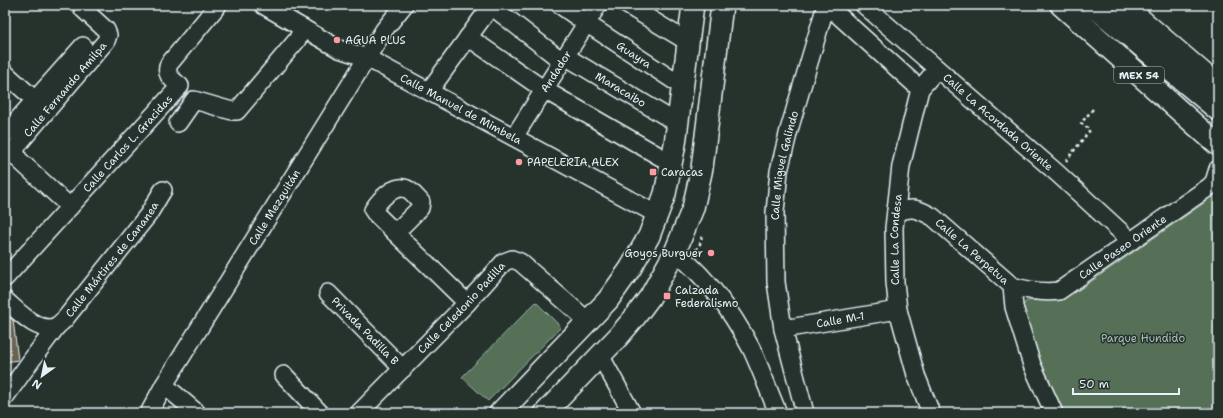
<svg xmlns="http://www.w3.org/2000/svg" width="1223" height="418" font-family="'Shantell Sans',sans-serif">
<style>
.green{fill:#557057;stroke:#9eb0a8}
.building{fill:#676250;stroke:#e8f1f8}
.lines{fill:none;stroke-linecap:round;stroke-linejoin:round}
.minor-casing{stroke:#e8f1f8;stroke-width:20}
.major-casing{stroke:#e8f1f8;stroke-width:24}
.path{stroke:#e8f1f8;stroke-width:2.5;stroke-dasharray:3 3;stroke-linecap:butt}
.minor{stroke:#26332d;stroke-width:17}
.major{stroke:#26332d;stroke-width:21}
.poi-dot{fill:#ff9aa2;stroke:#26332d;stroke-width:1.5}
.labels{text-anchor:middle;stroke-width:3;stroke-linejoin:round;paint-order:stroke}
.shield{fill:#26332d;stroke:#aeb8bb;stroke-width:1}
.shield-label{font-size:10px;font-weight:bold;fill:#e8f1f8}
.poi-label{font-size:11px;fill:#e8f1f8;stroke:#26332d;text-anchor:start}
.street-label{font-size:11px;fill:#e8f1f8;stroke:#26332d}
.park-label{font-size:11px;fill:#adbdb8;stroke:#26332d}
</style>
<rect width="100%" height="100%" fill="#26332d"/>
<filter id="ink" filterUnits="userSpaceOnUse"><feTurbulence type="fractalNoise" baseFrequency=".025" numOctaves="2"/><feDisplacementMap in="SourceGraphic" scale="8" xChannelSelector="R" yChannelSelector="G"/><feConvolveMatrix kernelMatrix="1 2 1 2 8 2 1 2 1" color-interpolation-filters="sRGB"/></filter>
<g filter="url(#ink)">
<path class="green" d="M1218,189V408L1216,413H1063L1049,387L1033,350L1023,306L1026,301H1028L1049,299L1079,290L1204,203Z
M536,302L561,327L488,401L462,377Z"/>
<path class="building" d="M5,316H8L13,320L18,360L5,362Z"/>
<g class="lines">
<defs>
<g id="minor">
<path id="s1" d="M263,5L339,49L367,58L658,215"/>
<path d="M490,5L562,61"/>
<path id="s2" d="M560,5L586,23L682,86"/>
<path d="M627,5L688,42"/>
<path d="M827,5L920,89"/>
<path id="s3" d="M864,5L1057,173L1131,241"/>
<path d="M468,37L543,89L671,163"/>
<path id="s4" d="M565,56L677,123"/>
<path d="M5,73L35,100"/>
<path d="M429,91L491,6"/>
<path d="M178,123L194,100L232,111H237L297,40L303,28"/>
<path d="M5,134L83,46"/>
<path id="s5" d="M514,137L598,5"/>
<path id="s6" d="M70,207L18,159L15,150L20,142L106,41L108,35L106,30L83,9L82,5"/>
<path id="s7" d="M896,212C913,207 917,208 933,217L1012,286L1014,307L1032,365L1054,413"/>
<path d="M395,233L420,208L421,202C417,198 413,193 409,190C396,182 380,199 373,210L375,213L467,303"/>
<path d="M675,252C707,277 732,312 751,348C761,369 769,392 778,413"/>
<path id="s8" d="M5,278L180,86C173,80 164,75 169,64L218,5"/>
<path id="s9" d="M1012,286C1029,291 1042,293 1059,291L1209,187L1214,182L1218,169"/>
<path id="s10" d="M328,293L403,369"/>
<path id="s11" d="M5,300C17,310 39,335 57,326C59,324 62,322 64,320L148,215L163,190"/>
<path id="s12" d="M783,329L898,310"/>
<path d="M600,355L632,413"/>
<path d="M284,375L320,413"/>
<path d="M164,385L197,413"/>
<path d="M5,397L33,358L57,326"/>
<path id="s13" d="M149,413L164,385L360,69L384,30L404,5"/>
<path id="s14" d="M359,413L467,303L504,262L512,259L520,262L589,322"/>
<path id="s15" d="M805,413L783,329L776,282L775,212L779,171L789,130L826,5"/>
<path id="s16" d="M931,413L916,375L898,310L895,282L894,228L901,166L920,89L937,69"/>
</g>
<path id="major" d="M1061,5L1218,145
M1092,5L1218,110
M1124,5L1218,86
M500,413L608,300L630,269L649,236L665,194L675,144L693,5
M545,413L618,337L635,317L650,297L675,252L693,208L702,168L722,5"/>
</defs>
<use href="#minor" class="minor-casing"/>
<use href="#major" class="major-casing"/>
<path class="path" d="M1066,161L1090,130L1081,123L1093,109
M696,250L700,244L702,235"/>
<use href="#minor" class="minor"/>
<use href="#major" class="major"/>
</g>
</g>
<g class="poi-dot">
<circle cx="337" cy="40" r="4"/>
<circle cx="519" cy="162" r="4"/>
<rect x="649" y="168" width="8" height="8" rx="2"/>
<circle cx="711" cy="253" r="4"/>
<rect x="663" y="292" width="8" height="8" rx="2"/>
</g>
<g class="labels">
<rect class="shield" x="1114" y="67" width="50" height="16" rx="3"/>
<g class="shield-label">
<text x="1139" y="79">MEX 54</text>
</g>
<g class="poi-label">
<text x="345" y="44">AGUA PLUS</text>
<text x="527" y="166">PAPELERIA ALEX</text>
<text x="661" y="176">Caracas</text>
<text x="703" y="257" text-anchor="end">Goyos Burguer</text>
<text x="675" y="294">Calzada<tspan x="675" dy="13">Federalismo</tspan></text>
</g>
<g class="street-label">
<text dy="4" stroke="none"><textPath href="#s2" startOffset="89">Guayra</textPath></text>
<text dy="4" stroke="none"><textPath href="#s5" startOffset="78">Andador</textPath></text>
<text dy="4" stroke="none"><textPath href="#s6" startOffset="159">Calle Fernando Amilpa</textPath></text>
<text dy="4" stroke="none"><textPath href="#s4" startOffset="65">Maracaibo</textPath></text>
<text dy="4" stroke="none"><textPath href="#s1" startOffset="224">Calle Manuel de Mimbela</textPath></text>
<text dy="4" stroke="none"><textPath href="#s3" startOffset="178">Calle La Acordada Oriente</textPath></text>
<text dy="4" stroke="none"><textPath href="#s8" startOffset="182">Calle Carlos L. Gracidas</textPath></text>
<text dy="4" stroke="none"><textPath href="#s15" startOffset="252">Calle Miguel Galindo</textPath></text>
<text dy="4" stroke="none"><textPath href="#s13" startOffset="241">Calle Mezquitán</textPath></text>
<text dy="4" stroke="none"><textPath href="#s16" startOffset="179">Calle La Condesa</textPath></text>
<text dy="4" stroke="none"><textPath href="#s9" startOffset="125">Calle Paseo Oriente</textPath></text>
<text dy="4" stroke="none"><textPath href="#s7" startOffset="91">Calle La Perpetua</textPath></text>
<text dy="4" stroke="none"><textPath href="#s11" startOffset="148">Calle Mártires de Cananea</textPath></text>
<text dy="4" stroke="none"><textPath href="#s14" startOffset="147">Calle Celedonio Padilla</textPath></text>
<text dy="4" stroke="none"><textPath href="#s12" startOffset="58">Calle M-1</textPath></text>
<text dy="4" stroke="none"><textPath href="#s10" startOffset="53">Privada Padilla B</textPath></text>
</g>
<g class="park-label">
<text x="1143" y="342">Parque Hundido</text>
</g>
</g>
<rect width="1223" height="418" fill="none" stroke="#26332d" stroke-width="20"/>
<rect x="10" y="10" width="1203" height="398" fill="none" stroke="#e8f1f8" stroke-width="1.5" filter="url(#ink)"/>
<g transform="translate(42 376) rotate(213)" stroke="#26332d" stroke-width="3" paint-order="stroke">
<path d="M0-3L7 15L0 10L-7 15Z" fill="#e8f1f8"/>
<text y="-6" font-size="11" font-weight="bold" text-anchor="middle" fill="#e8f1f8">N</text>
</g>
<path d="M1073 388v6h106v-6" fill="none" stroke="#e8f1f8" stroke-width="2"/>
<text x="1079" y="388" font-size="12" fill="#e8f1f8" stroke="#26332d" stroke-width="3" paint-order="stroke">50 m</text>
</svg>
